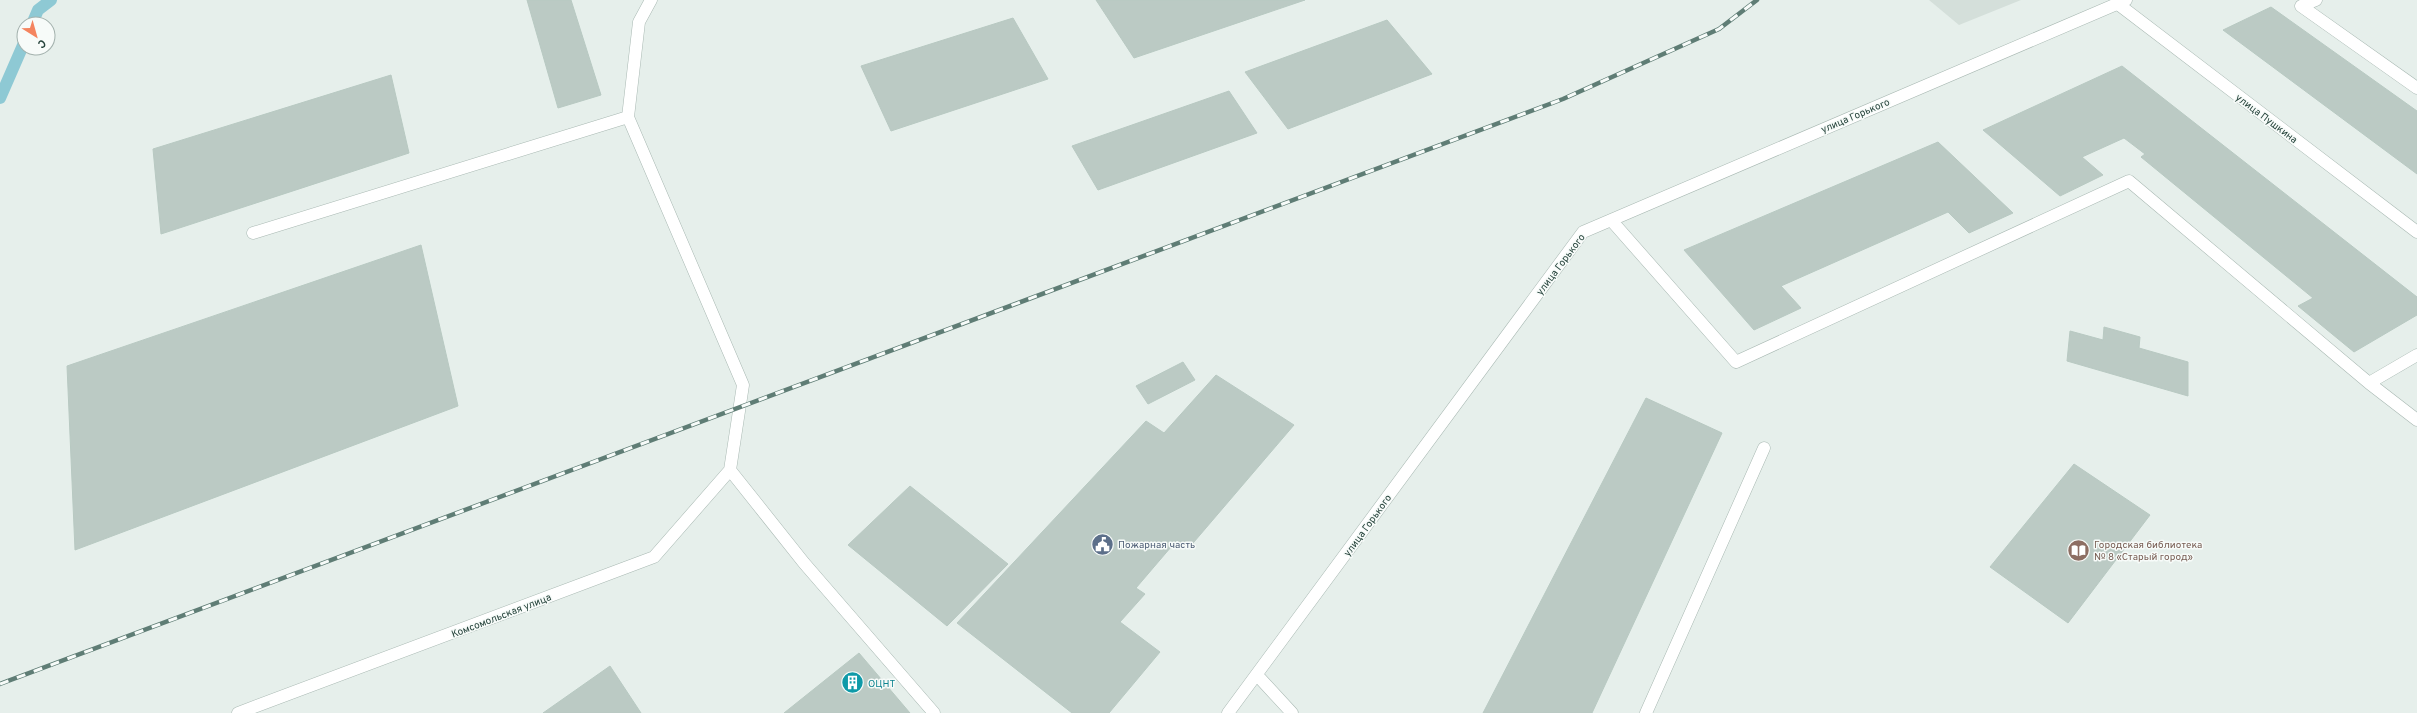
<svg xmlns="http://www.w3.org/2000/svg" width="2417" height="713" font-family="Overpass,sans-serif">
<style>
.built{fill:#d4dfda}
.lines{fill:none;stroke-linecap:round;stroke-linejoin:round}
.stream{stroke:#8ec9d4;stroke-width:12}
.building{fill:#bbcac4;stroke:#b8c9c2}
.minor-casing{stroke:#a8b8b2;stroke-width:13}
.minor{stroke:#fff;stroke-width:12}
.rail-casing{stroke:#5f7d75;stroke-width:4.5}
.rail{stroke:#f7fbf9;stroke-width:3;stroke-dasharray:9;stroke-linecap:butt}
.labels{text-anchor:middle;stroke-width:3;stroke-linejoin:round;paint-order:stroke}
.street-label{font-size:10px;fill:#24423a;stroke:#f7fbf9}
.service-label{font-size:10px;fill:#4e5e75;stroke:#f7fbf9;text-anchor:start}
.education-label{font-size:10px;fill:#785e54;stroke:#f7fbf9;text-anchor:start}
.culture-label{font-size:10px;fill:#0d838f;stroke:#f7fbf9;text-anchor:start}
</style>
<rect width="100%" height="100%" fill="#e6efeb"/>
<path class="built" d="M1929,0H2021L1959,25Z"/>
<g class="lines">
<path class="stream" d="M32,24L38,10L51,0
M0,98L24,43"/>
</g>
<path class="building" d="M527,0H571L601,95L558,108Z
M1096,0H1305L1134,58Z
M2271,7L2417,111V174L2223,30Z
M1013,18L1048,79L891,131L861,66Z
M1387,20L1432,74L1288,129L1245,72Z
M2122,66L2417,297V315L2354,352L2298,306L2313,298L2141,157L2145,154L2124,138L2082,157L2103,175L2060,196L1983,130Z
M391,75L409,153L161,234L153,149Z
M1229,91L1257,133L1098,190L1072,146Z
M1938,142L2013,213L1969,233L1948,212L1781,286L1801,308L1754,330L1684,250Z
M421,245L458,406L75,550L67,366Z
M2104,327L2140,337L2139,348L2188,362V396L2067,361L2070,331L2103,340Z
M1183,362L1195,380L1148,404L1136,386Z
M1216,375L1294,425L1188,549L1177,540L1136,588L1145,594L1120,622L1160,652L1109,713H1072L957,623L1146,421L1164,433Z
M1646,398L1722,433L1592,713H1483Z
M2074,464L2150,515L2068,623L1990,567Z
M910,486L1008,564L947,626L848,545Z
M859,653L910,713H784Z
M610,666L641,713H543Z"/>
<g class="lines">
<defs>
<path id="minor" d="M651,0L639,22L628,117L743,385L730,470L804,563L934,713
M2316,0L2301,6L2417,88
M2118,4L2417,232
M1611,220L1736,362L2129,181L2369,383
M253,233L628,117
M2417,355L2369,383L2417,420
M1257,675L1292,713
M238,713L654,557L730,470
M1228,713L1583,232L2126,0
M1646,713L1764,448"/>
</defs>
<use href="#minor" class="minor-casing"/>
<use href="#minor" class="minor"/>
<defs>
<path id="rail" d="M0,684L1563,99L1719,29L1757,0"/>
</defs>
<use href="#rail" class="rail-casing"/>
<use href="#rail" class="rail"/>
</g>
<defs>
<symbol id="civic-disc" viewBox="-11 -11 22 22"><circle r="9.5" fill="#5c6f8a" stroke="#f7fbf9"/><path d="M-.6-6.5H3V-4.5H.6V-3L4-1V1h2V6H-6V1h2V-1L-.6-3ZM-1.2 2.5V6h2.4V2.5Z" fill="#fff"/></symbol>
<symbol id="library-disc" viewBox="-11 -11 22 22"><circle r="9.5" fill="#8d6e63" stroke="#f7fbf9"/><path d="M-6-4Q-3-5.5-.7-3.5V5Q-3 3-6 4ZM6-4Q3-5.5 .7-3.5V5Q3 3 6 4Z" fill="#fff"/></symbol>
<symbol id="building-disc" viewBox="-11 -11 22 22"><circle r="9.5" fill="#0f9aa8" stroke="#f7fbf9"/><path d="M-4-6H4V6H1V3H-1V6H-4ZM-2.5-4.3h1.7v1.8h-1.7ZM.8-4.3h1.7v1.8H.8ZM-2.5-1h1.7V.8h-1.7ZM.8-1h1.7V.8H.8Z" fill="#fff"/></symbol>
</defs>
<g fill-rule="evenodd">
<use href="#civic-disc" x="1090" y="532" width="25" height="25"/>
<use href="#library-disc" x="2066" y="538" width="25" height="25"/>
<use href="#building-disc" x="840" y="670" width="25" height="25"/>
</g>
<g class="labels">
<g class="street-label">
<text transform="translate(1855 115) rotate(-23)" y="4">улица Горького</text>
<text transform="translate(2267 118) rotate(37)" y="4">улица Пушкина</text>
<text transform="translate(1560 264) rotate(-53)" y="4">улица Горького</text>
<text transform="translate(1367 525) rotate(-54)" y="4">улица Горького</text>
<text transform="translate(501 615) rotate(-21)" y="4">Комсомольская улица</text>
</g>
<g class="service-label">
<text x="1118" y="548">Пожарная часть</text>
</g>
<g class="education-label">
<text x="2094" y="548">Городская библиотека<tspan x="2094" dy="12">№ 8 «Старый город»</tspan></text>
</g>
<g class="culture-label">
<text x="868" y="687">ОЦНТ</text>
</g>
</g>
<g transform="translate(36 36) rotate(143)"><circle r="19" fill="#f7fbf9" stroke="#a3b1ad"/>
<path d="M0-3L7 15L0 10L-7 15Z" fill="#f4845f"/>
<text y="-6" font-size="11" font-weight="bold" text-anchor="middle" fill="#24423a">С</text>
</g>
</svg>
